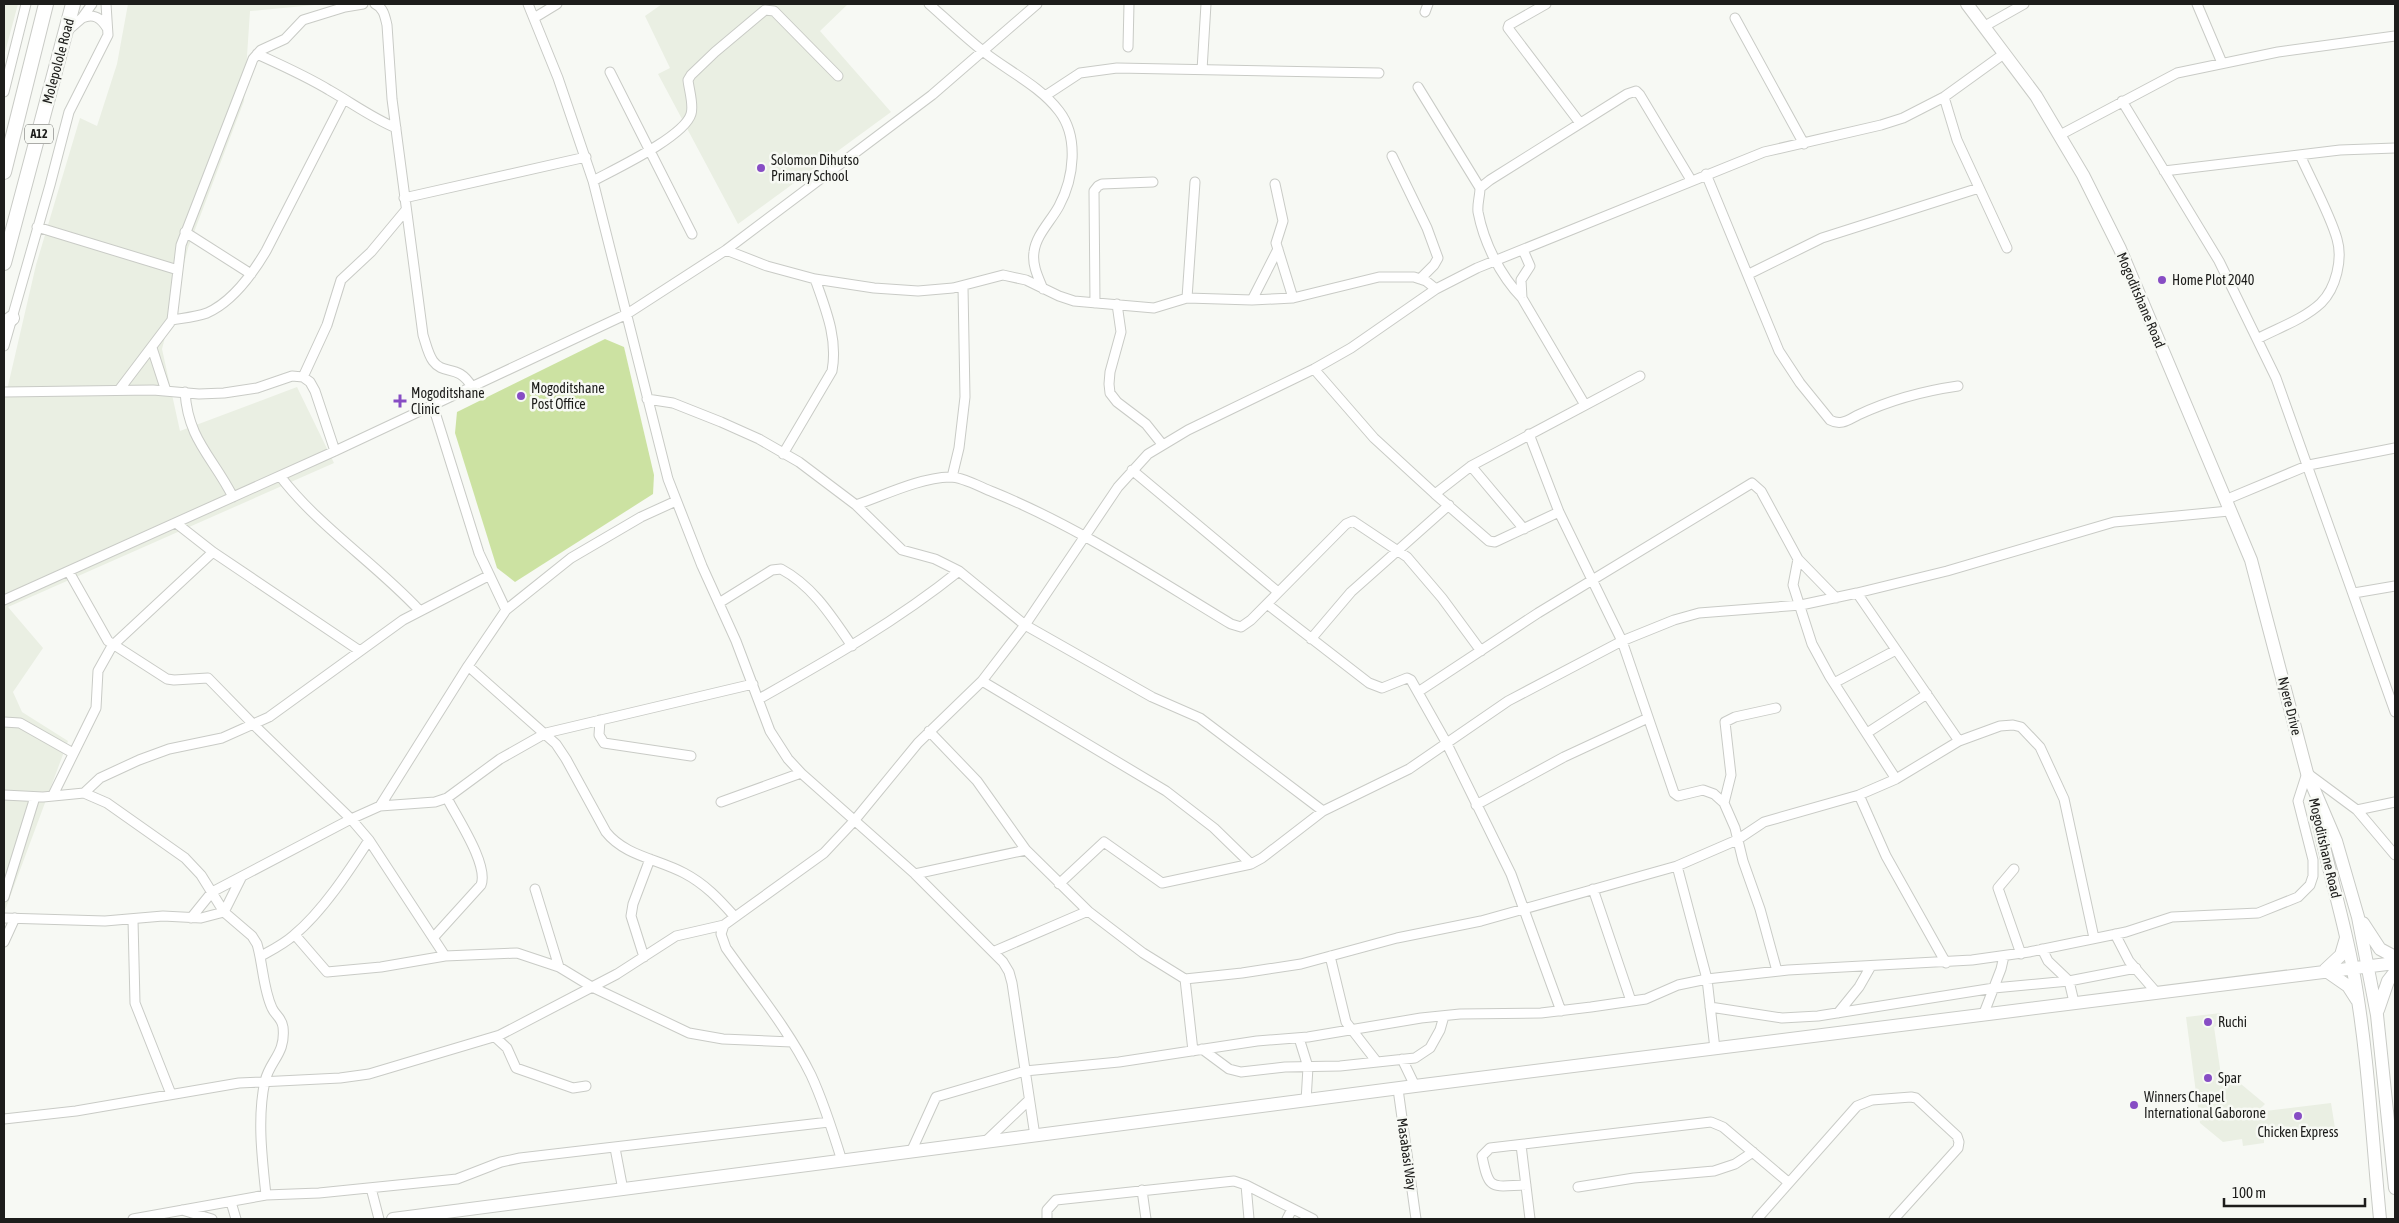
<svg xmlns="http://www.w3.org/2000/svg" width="2399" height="1223" font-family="'Asap Condensed',sans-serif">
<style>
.built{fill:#eaefe3}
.green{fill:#cce2a2}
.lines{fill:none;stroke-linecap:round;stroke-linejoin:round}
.minor-casing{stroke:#c9cbc6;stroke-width:11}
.secondary-casing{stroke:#c9cbc6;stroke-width:14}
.primary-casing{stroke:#c9cbc6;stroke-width:16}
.minor{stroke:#fff;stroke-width:9}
.secondary{stroke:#fff;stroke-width:12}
.primary{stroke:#fff;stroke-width:14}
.poi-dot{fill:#874dc4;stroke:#f7f9f4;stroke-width:2}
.labels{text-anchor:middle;stroke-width:5;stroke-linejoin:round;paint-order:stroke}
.shield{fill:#f7f9f4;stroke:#5e5f5c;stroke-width:1}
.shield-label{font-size:12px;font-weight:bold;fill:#1d1d1b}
.street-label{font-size:14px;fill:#1d1d1b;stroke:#f7f9f4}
.poi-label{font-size:14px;fill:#1d1d1b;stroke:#f7f9f4;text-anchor:start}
</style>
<rect width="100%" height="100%" fill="#f7f9f4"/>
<path class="built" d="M4,4H18L4,56Z
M128,4H325L250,11L244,101L188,248L162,349L180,431L297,387L334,463L8,607L43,648L13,692L22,712L68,741L4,913V403L36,265L80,118L97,126L117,64Z
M662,4H848L820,31L891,112L738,224L658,74L670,68L645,16Z
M2221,1013L2223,1024L2214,1027L2222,1082L2229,1074L2265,1104L2257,1112L2331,1103L2335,1128L2264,1137V1143L2243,1146L2242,1139L2223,1142L2200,1123L2186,1017Z"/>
<path class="green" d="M605,339L624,347L654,475L653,494L515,582L497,568L455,433L457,412Z"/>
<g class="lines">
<defs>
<path id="minor" d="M375,4C384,8 385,17 387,25L392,99L423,335C426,344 428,354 433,361C444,376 458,363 472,387
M528,4L558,78L593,181L668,479L702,566L736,641L770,731L788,759L801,773L915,874L1003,962L1009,972L1012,983L1035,1136
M929,4C947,20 965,37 984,52C1008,71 1040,86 1059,111C1079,137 1074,178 1059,206C1051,221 1036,235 1034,252C1032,265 1038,277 1043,289
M1546,4L1509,25L1508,28L1580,123
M2197,4L2222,63
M1425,12L1428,4
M82,18C94,13 101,18 107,28
M534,18L557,4
M1735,18L1804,144
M1985,26L2024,4
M67,31L82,18L92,4
M1128,47L1129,4
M257,54C281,65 306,76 329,90C352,103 372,118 396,128
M1202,70L1206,4
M610,72L692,234
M1418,87L1480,188
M4,92L26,4
M1045,96L1080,73L1117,68L1379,73
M1944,97L1957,140L2007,248
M2122,101L2219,261L2276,378L2395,712
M2060,135L2177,73L2278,52L2395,36
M1392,156L1427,228L1438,258L1434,265L1420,279
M2164,171L2340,150L2395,148
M1706,174L1779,351L1800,383L1830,420C1841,426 1848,420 1858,415C1890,400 1923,391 1958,386
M593,181C615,169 684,137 691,114C694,105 689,90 688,80L691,75L715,52L765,10L774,11L838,76
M1275,184L1283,221L1276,243L1293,298
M404,198L586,157
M37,227L178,270
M185,232L251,274
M726,250L767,266L815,279L874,288L918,291L953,288L1003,275L1026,280L1059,296L1074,301L1154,308L1187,298L1252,300L1293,298L1379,277H1414L1426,281L1436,289
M1523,250L1530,266L1521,280L1522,298L1585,405
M1749,274L1822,238L1979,188
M1187,298L1195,182
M1522,298C1500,275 1484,243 1478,212C1477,204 1480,196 1480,188L1490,180L1627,94L1636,91L1640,95L1691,180
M1252,300L1278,249
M1095,303L1094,191L1098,186L1102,184L1153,182
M1117,304L1121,332L1110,372L1109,384L1110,393L1117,402L1146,424L1162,444
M172,320C184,318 196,317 207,313C232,302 253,273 266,251L344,99
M2257,339C2278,328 2304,319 2321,303C2336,288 2343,259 2337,239C2330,214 2311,180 2300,155
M4,346L50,185L69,112L108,35L106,4
M152,348L166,391
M1314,369L1374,438L1435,494L1471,466L1640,376
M303,377L327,325L341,280L371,252L406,210
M119,390L172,320L181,245L253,59L261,50L285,39L303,20L345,7L363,4
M4,392L153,390L199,394L224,393L257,388L292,376L303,377L310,382L315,391L335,451
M185,392C188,440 213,457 233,497
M647,399L673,403L721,422L759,439L799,462L856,505L902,550L935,559L959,571L1025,625L1152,697L1200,718L1323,811
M433,406L479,553L506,610
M1529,434L1559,512L1622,641L1674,793L1678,796L1703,790L1714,794L1724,803L1735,828L1743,861L1760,909L1777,971
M783,454L832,371C838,339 826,310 815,279
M1471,466L1524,529
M1132,470L1278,592
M280,476C318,526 375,563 419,610
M952,477L959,448L965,397L963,287
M1435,494L1489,541L1495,542L1559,512
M2225,500L2309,465L2395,448
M856,505C885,495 919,478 950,477C963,477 980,487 993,492C1077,526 1153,577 1231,624L1241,627L1251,620L1346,524L1353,521L1407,557L1442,598L1481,651
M176,523L213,552L360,651
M1798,559L1836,598
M69,572L108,641L167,679L174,680L208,678L253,724L351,819L369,840L445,956
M1857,593L1959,741
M2354,593L2395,586
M4,600L335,451L627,314L726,250L932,95L1037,4
M719,603L772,570L781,569C813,586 832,617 852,646
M1267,604L1369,683L1382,688L1407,678L1411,680L1446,742L1511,874L1561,1011
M1311,639L1351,592L1449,505
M468,666L556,744L566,759L606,832C625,856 658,859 684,873C705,884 719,899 734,916
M982,681L1166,791L1214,828L1251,864
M1834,683L1896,650
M1418,692L1538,613L1752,483L1761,491L1798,559L1793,585L1812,644L1830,677L1896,779
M759,699C828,660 897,621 959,571
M600,720L599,735L604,743L691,756
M4,722L20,723L73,753
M929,731L977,781L1026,850
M1867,733L1927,694
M4,795L43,797L84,793
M53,795L96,708L98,671L112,646L213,552
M1859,795L1886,856L1946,963
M721,802L801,773
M1724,803L1731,775L1725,722L1735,717L1776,708
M1476,805L1564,757L1648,718
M380,806L468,666L506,610L571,558L641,517L676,501
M2357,810L2395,802
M1677,866L1707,979L1715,1049
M2014,869L1998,888L2021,954
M915,874L1026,850L1088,911L1143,953L1185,979L1242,973L1301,964L1397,938L1481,921L1677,866L1737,840L1764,822L1859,795L1896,779L1959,741L2000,726L2013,725L2021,727L2040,747L2064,799L2094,938
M1059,884L1104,842L1162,883L1251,864L1262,858L1323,811L1409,769L1508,701L1622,641L1674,620L1699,613L1801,605L1857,593L1947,571L2114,522L2229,511
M535,889L559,967
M1593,889L1631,1001
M4,897L35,797
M4,918L105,921L163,916L201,918L224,912L241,878
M191,918L212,892L351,819L380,806L435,802L447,798
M133,920L135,1003L171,1094
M2115,934L2129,961L2156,992
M295,935L327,972L381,967L445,956L517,953L559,967L592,987L689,1033L723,1039L792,1042
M433,938L481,885C489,865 457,818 447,798L500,759L546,733L753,684
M4,942L15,918
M2042,949L2048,961L2069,981L2074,1002
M995,951L1088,911
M261,956C272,950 284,944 294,935C322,912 349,871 369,840
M1330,956L1346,1022L1377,1062
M644,957L631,916L633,904L650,859
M1185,979L1193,1051
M1710,1007L1782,1018L1818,1016L1994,988L2069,981L2136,968
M1838,1013L1859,987L1871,966
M1984,1013L2001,969L2004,956
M495,1037L507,1048L516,1068L573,1088L586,1086
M1299,1038L1308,1067L1306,1101
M1202,1049L1229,1069L1241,1072L1285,1067L1340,1066L1415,1058L1430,1048L1440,1030L1444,1016
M1402,1059L1415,1086
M1398,1089L1416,1219
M4,1119L76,1111L239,1083L340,1078L369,1074L500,1035L617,974L676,936L724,925
M985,1142L1029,1100
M1521,1145L1530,1219
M615,1148L623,1190
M911,1152L936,1097L1025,1071L1119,1062L1257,1041L1308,1037L1421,1018L1460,1014L1541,1013L1591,1007L1646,999L1678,985L1707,979L1788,970L1972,960L2029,952L2126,932L2172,917L2258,913L2298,897L2310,885L2313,876V860L2298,801L2307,773L2357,810L2395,855
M842,1161C833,1132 824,1103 811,1075C789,1030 755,989 726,948L721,934L724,925L824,853L854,821L918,743L982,681L1025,625L1118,487L1148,454L1188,430L1314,369L1351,348L1436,289L1477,268L1764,152L1881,125L1903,118L1944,97L2005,53
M1246,1185L1249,1219
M1526,1185C1492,1186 1489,1192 1482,1156L1490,1148L1711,1122L1723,1127L1788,1182
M1578,1187L1634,1178L1714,1171L1735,1164L1753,1152
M371,1188L379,1219
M1142,1190L1146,1219
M266,1195C262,1158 257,1117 265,1081C270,1060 286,1054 283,1027C282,1018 275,1015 272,1008C263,989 263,964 257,944L252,936L224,912L201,875L185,858L107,803L84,793L100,778L139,760L169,749L222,738L269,717L403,620L488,576
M231,1202L236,1219
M182,1210L212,1219
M133,1219L266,1195L319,1193L457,1179L501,1162L520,1158L829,1122
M1047,1219V1210L1056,1200L1234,1181L1246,1185L1313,1219
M1287,1219L1292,1209
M1757,1219L1857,1106L1872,1100L1911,1097L1916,1098L1957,1136L1959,1142L1958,1148L1894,1219"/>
<path id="secondary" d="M1967,4L2036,96L2083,175L2120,249L2251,560L2307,773L2336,841L2358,917L2377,1015L2395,1188
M2315,803C2324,859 2343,913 2353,970C2368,1051 2372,1136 2380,1219
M2363,923L2380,949L2395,957
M2346,938L2341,955L2325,970L2348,986L2357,1000
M2378,1010L2388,981L2395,972
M393,1219L1415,1086L2395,963"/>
<path id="primary" d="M4,172L46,4
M4,263L73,4
M4,324L12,318"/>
</defs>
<use href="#minor" class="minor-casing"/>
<use href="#secondary" class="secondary-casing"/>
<use href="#primary" class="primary-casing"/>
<use href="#minor" class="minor"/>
<use href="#secondary" class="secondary"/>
<use href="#primary" class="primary"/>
</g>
<g class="poi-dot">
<circle cx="761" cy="168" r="5"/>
<circle cx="2162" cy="280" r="5"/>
<circle cx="521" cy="396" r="5"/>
<path d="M397.5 393.5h5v5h5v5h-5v5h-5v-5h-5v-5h5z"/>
<circle cx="2208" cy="1022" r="5"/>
<circle cx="2208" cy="1078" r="5"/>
<circle cx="2134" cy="1105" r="5"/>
<circle cx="2298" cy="1116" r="5"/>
</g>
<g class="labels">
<rect class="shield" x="25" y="124.5" width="28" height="19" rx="4"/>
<g class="shield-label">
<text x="39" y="138">A12</text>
</g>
<g class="street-label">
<text transform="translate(58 61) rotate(-75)" y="5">Molepolole Road</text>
<text transform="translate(2141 300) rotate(67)" y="5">Mogoditshane Road</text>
<text transform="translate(2290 706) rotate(76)" y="5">Nyere Drive</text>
<text transform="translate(2325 848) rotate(77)" y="5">Mogoditshane Road</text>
<text transform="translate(1407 1154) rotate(82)" y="5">Masabasi Way</text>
</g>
<g class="poi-label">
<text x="771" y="165">Solomon Dihutso<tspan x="771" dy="16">Primary School</tspan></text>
<text x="2172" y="285">Home Plot 2040</text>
<text x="531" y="393">Mogoditshane<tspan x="531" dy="16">Post Office</tspan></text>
<text x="411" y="398">Mogoditshane<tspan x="411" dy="16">Clinic</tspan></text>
<text x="2218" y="1027">Ruchi</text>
<text x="2218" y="1083">Spar</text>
<text x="2144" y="1102">Winners Chapel<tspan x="2144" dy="16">International Gaborone</tspan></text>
<text x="2298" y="1137" text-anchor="middle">Chicken Express</text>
</g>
</g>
<rect width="2399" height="1223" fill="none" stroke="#1d1d1b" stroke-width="10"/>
<path d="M2224 1198v8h141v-8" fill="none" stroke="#1d1d1b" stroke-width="2.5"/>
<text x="2232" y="1198" font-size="15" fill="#1d1d1b" stroke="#f7f9f4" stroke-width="4" paint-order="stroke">100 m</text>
</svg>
